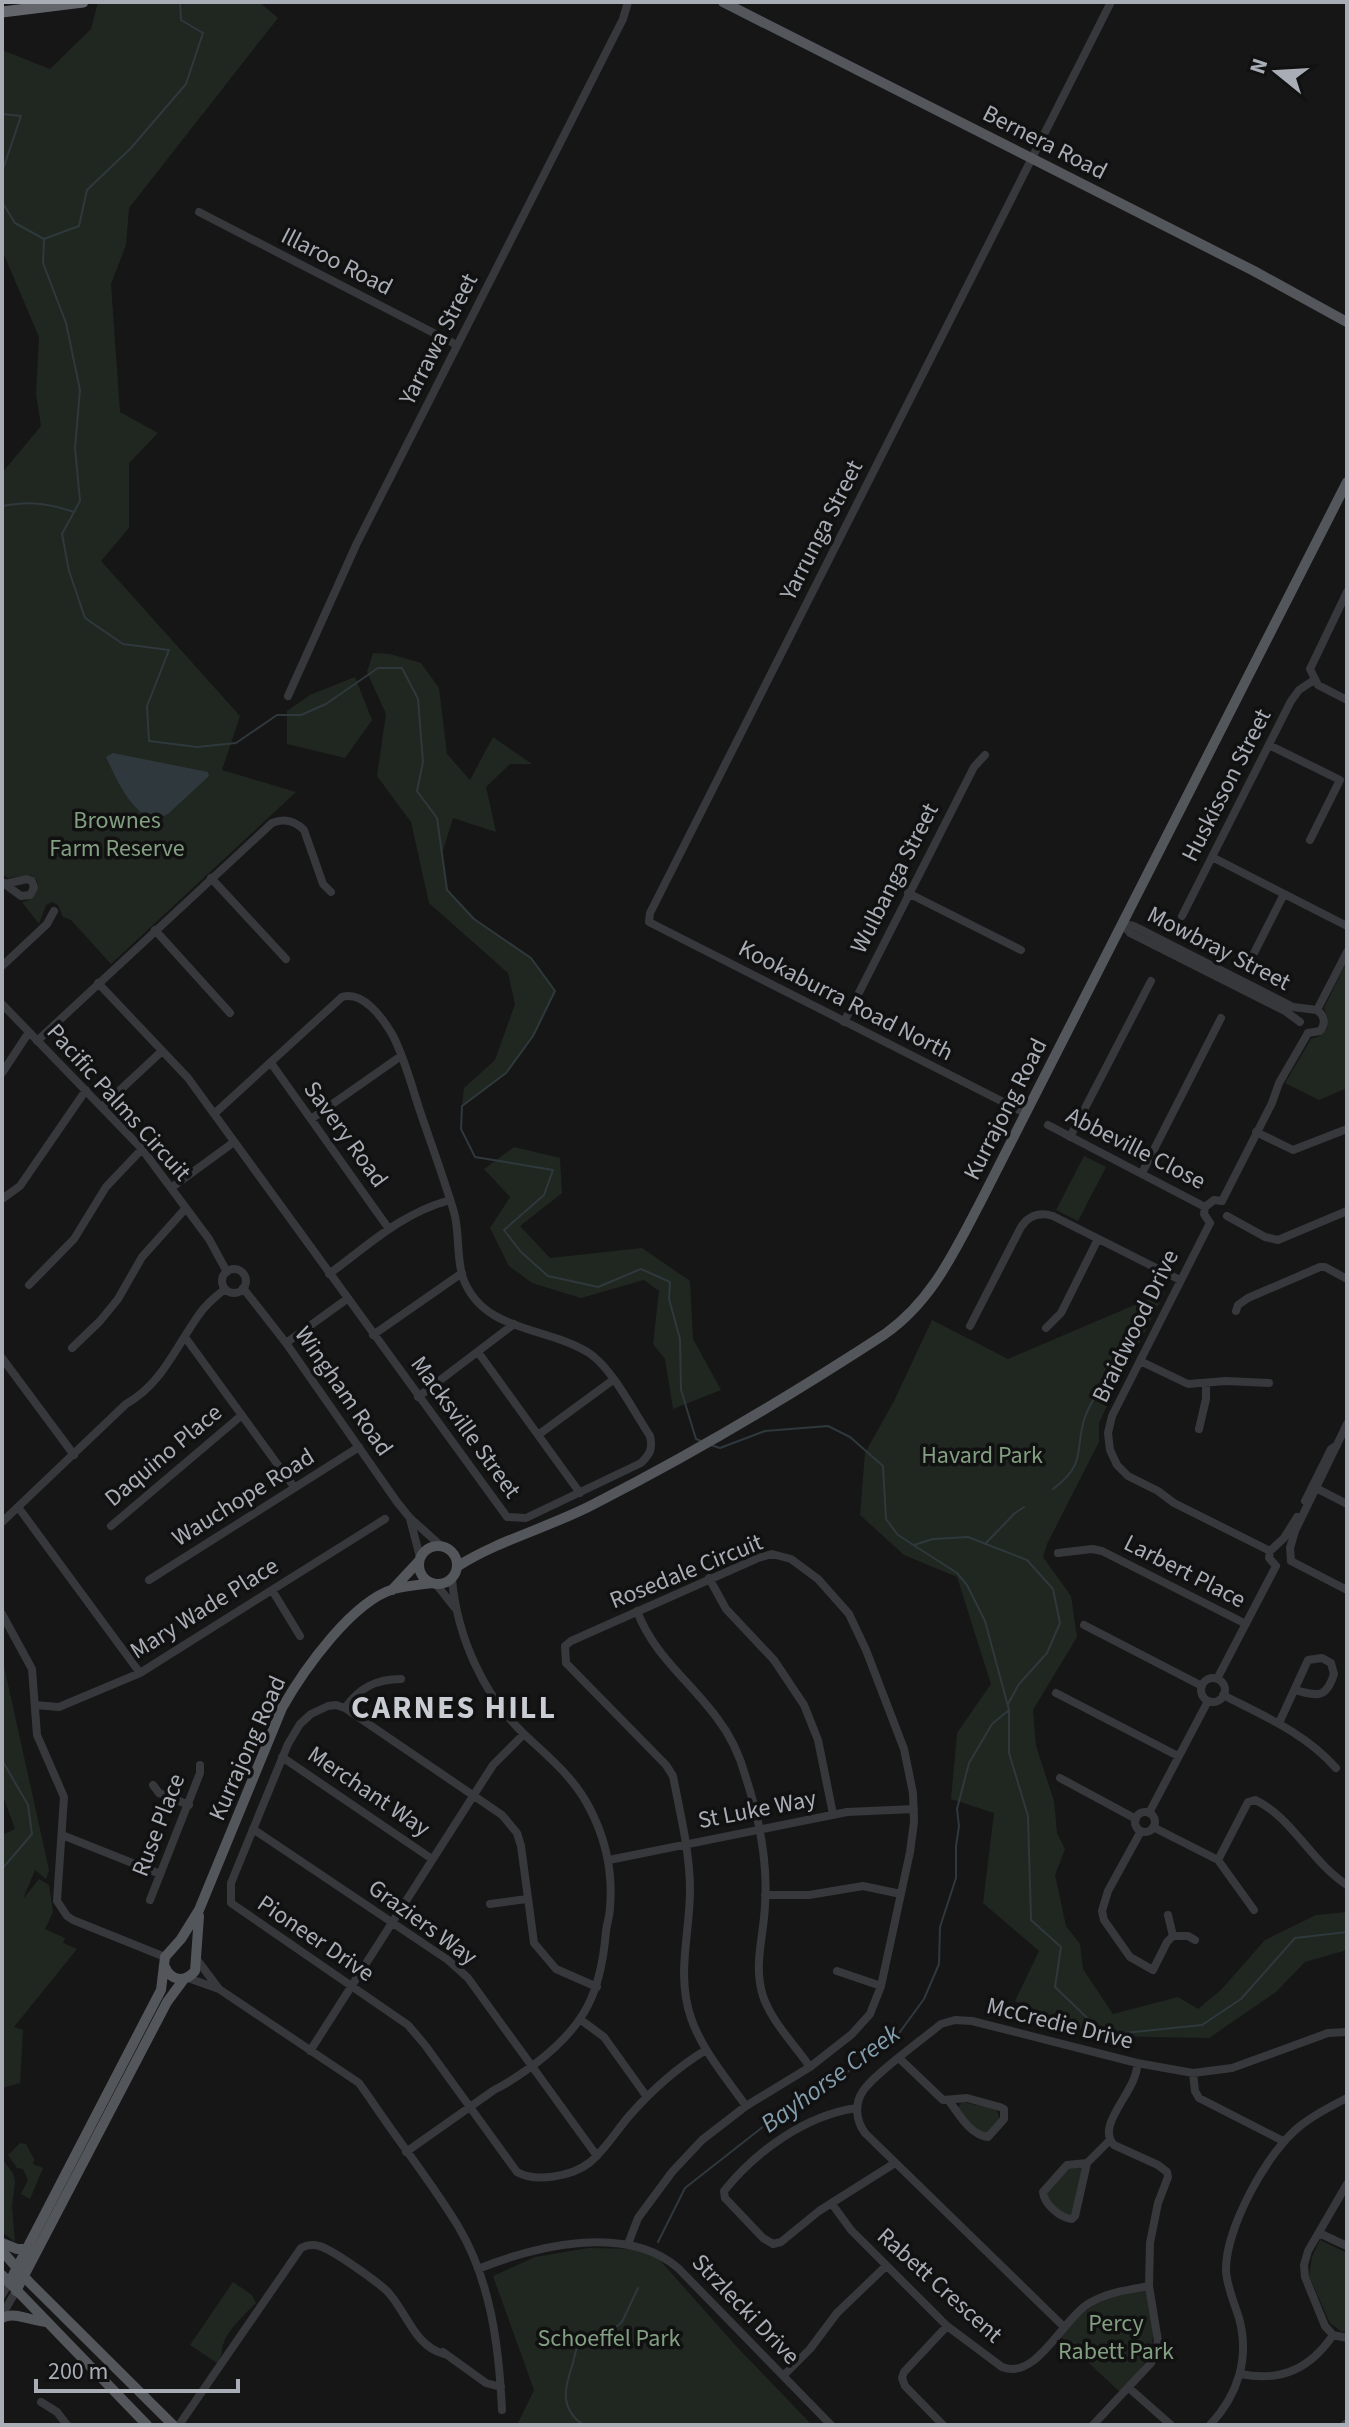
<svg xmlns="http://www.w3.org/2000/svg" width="1349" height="2427" font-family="'Source Sans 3',sans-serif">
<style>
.green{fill:#202720}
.water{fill:#2f383c}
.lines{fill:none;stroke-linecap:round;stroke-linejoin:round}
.stream{stroke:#2f383c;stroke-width:2}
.minor{stroke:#37383c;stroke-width:8}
.major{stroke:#53565b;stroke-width:10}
.highway{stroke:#63676c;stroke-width:11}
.labels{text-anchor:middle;stroke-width:7;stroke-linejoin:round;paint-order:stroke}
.street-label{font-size:24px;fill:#a9aeb6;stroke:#111112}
.park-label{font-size:24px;fill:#839f82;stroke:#111112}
.water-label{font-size:26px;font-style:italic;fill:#839fae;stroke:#111112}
.district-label{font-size:32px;font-weight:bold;letter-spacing:2px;fill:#c9cdd3;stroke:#111112}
</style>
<rect width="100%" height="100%" fill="#161617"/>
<path class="green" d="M98,2H259L278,18L129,208L126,245L111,284L120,412L158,433L129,463V528L101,561L240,716L222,770L296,792L111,964L71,920L63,917L58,905L52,902L46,905L39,924L22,902C35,899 38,892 37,880L30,875L8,878L2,874V473L41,426L36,394L39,337L2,250V50L50,69L91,29Z
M373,653L390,654L421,663L439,688L447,754L470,780L493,737L532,764H510L486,787L496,832L453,818L442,854L447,890L474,919L531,958L555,991L533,1036L506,1073L462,1106L464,1088L495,1060L515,1004L508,973L429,903L411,822L377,776L386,714L367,672Z
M355,677L372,720L345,758L287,744V711L310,695Z
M1347,961V1088L1319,1100L1285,1083L1311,1039L1320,1036L1327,1029L1328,1019L1324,1008Z
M514,1147L560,1158L562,1193L520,1226L550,1258L642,1248L690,1281L693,1339L721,1390L673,1409L665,1359L653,1344L659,1291L644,1280L581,1298L532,1283L509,1266L490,1228L510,1197L484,1169Z
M1084,1156L1106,1167L1078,1221L1056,1210Z
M1165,1292L1108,1404L1099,1423V1442L1047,1544L1043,1557L1071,1596L1077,1637L1033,1710L1036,1746L1054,1801L1057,1833L1065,1849L1055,1875L1066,1926L1080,1944L1083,1969L1113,2014L1178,1997L1198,2009L1221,1990L1265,1940L1316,1915L1347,1912V1950L1305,1962L1276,1992L1209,2038L1097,2036L1015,2001L1039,1951L983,1903L994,1813L951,1799L957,1733L991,1684L957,1577L904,1555L860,1515L865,1453L894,1401L932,1320L1008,1359Z
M2,1657L49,1870L46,1879L35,1870L23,1899L39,1879L49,1885L53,1912L45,1929L65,1938L63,1943L77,1949L14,2027L23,2030L20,2083L2,2088V1835L15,1829L2,1793Z
M962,2102L996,2109L1000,2119L986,2134H982L960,2113L958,2107Z
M20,2143L26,2144L34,2159L33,2164L43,2168L30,2199L21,2194L28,2180L23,2169L17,2168L8,2155Z
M2,2159L13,2173L15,2182L12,2207L15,2242L2,2232Z
M1070,2166H1084L1073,2213L1070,2215L1063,2214L1045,2197L1046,2192Z
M1320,2240L1347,2253V2332H1342L1330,2323L1309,2276L1312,2257Z
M589,2248L636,2249L658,2258L736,2346L812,2425H517L534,2390L493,2276L535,2257Z
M233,2282L252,2295L256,2303C246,2313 228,2329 223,2345C221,2353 222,2356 217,2363L190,2345Z
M1147,2289C1155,2347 1161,2348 1120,2392L1061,2337C1089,2301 1104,2299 1147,2289Z"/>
<path class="water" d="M113,753L208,772L209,776L168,814L151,821C127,803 118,783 106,757Z"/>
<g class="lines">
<path class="stream" d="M180,2L181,20L203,33L186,84L131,148L87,190L79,226L44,239L43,263L66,323L80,390L75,448L80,501L62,534L69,571L85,618L123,644L169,650L147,706L149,741L197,747L236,743L277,715H301L326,704L378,668H402L418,699L423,762L417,791L437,818L447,890L474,919L531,958L555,991L533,1036L506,1073L462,1106L461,1129L475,1157L553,1170L544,1195L504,1230L521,1252L548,1276L598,1287L641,1269L670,1282L669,1299L680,1339L681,1390L696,1439L701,1441
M2,114L21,116L2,172
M2,202L15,223L44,239
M2,506C31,501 47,503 74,512
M711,1445L720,1448L765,1431L828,1426L850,1437L883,1466L886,1519L898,1535L957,1573L967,1585L985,1621L1009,1710V1753L1028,1816L1031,1920L1061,1947L1055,1987L1105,2035L1202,2025L1241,1999L1295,1938L1347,1932
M1053,1489C1088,1463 1074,1449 1085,1417C1093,1396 1106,1380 1119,1363
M985,1544L1015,1513L1024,1507
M914,1545L933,1539L968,1537L1027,1560L1053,1589L1060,1623L1047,1653L1019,1684L1008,1704
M2,1760L28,1805L32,1834L2,1869
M658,2242L685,2188L783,2111L827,2087L897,2036L924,1999L939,1964L940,1927L956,1878V1846L959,1826L957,1809L969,1763L992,1724L1009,1710
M583,2425C560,2408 564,2390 572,2366C575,2357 575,2349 580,2341L609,2333L622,2322L638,2288"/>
<path class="minor" d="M199,212L457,345
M1347,592L1310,669L1318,685L1347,700
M288,696L357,543L623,19L628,2
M1269,745L1340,780L1310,840
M1212,857L1347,926
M211,878L286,959
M2,882L21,896L30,895L34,888L32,881L27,879L5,884
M908,893L1021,950
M1182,916L1291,701L1299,690L1314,680
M1123,924L1134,926L1293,1007L1317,1010
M1123,924L1130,933L1285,1011L1300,1022
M155,930L230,1013
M1254,953L1284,894
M2,966L47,924L54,911
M98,983L188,1078L507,1517L526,1518L641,1463C650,1454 653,1449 650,1436C634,1412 612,1368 589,1353C547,1326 483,1333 463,1278C456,1257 460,1233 454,1212C444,1179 432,1146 421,1114C412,1088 405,1058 392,1034C382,1017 363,991 342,997L214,1114
M2,1004L142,1149L209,1239L227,1272
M1317,1010L1347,952
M844,1022L974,767L985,755
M1308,1033L1320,1031C1326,1024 1325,1016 1317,1010
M37,1041L272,823C284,818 295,821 304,830L323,884L331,892
M271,1063L389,1229
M2,1073L29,1032
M103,1106L162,1051
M1025,1113L649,922L650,913L1111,2
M311,1119L401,1056
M1048,1125L1205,1207
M1256,1132L1293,1150L1347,1129
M1070,1137L1151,981
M1142,1173L1221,1018
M171,1188L234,1142
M2,1199L20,1186L86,1090
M1222,1201L1272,1103L1279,1083L1308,1033
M1227,1216L1265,1237L1278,1240L1347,1211
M1210,1223L1112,1416L1108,1433L1110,1450L1117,1465L1128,1476L1158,1491L1174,1503L1270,1551
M1210,1223L1204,1214L1205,1207L1214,1200L1222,1201
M222 1281a12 12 0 1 1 24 0a12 12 0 1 1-24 0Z
M329,1274C370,1244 400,1214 450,1200
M29,1285L74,1239L106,1187L142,1149
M243,1288L286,1343L397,1502L410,1518L440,1545
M1236,1311L1238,1305L1248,1298L1320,1267H1325L1347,1279
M970,1326L1021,1227C1029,1215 1040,1212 1053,1216L1180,1280
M1046,1328L1061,1313L1098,1239
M373,1335L462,1273
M185,1337L294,1487
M286,1343L347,1299
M72,1348L100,1321L118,1299L142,1257L186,1208
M478,1352L580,1493
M2,1358L74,1455
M1140,1361L1188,1384L1226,1381L1269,1383
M418,1397L514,1324
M1199,1429L1206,1399V1384
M538,1435L613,1380
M1316,1488L1347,1504
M1305,1501L1331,1449L1337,1445
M18,1507L140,1673
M410,1519L420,1557
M2,1522L126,1404C161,1385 176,1347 198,1316C205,1305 215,1297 225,1289
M111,1526L242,1415
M1058,1553L1092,1549L1102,1551L1246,1624
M1291,1561L1290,1548L1295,1531L1347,1424
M1291,1561L1347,1590
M1276,1566L1269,1558L1270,1551L1284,1538L1297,1517
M709,1578L726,1609L774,1660L804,1705L818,1740L833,1814
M149,1580L359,1447
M436,1584L455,1608
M272,1590L300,1636
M637,1611C654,1656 689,1680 717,1718C731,1736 740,1756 746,1778C759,1818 768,1863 765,1905C764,1935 753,1965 763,1996C771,2021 795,2045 810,2067
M2,1614L32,1669L37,1735L64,1797L57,1901L67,1916L73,1920L165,1957
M1084,1625L1202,1686
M1201 1690a12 12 0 1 1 24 0a12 12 0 1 1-24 0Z
M1217,1679L1276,1566
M1056,1693L1178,1756
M1223,1695C1264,1716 1305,1733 1336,1768
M35,1705L59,1707L140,1673L385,1519
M345,1708C359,1688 376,1679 401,1679
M1279,1723L1308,1660L1322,1658L1331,1663L1334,1674C1326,1699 1318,1696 1295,1690
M282,1757L432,1859
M1060,1778L1136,1819
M153,1785L159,1793L189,1805
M1135 1822a10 10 0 1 1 20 0a10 10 0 1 1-20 0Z
M1149,1813L1208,1701
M1153,1827L1218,1860L1254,1910
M253,1829L448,1960L468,1978L597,2156
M1141,1831L1108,1891L1102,1911L1104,1920L1130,1957L1153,1970L1167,1942L1173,1936H1188L1195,1940
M62,1835L160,1874
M609,1860L847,1812L914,1809
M1218,1860L1248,1802L1255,1800C1291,1816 1312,1863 1347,1885
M765,1895H809L863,1886L901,1894
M150,1900L200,1773V1765
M490,1904L527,1899
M1168,1915L1173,1936
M198,1961L219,1989
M837,1971L881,1986
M188,1978L219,1989L359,2083L371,2100C399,2142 432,2183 458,2226C491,2281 499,2347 502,2410
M597,1987L556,1969L534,1943L521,1846L517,1833L502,1815L345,1708L336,1705L328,1706L311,1714L300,1724L288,1744L231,1883V1903L408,2025L425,2045L517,2172C536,2183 572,2176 589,2163C605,2150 616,2131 630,2115C652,2090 678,2067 706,2050
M581,2020L604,2037L647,2097
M310,2051L493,1765L524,1734
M900,2059L943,2100L967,2098L1000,2107L1004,2109V2119L988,2137C970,2135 959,2114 949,2101
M1193,2073L1195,2091L1199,2098L1283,2141
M857,2108C806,2115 756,2151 724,2191L725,2198L763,2238L773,2244L781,2242L819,2211L895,2163
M406,2152L494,2090C509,2083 521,2074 535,2064C585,2026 601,1993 606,1931C607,1923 610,1915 610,1907C613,1872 606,1839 589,1807C574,1778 549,1757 525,1735C483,1695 457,1636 452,1579
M1087,2163L1067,2165L1043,2192C1044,2204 1060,2218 1072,2219L1075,2216L1087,2163L1109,2141
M832,2204L851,2230L947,2326L1002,2367C1036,2381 1062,2320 1088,2304C1107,2292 1128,2290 1149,2286
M1319,2233L1347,2246
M628,2244L638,2218L672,2172L702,2140L746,2106L810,2067L852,2034L870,2014L881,1986L910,1852L914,1822L913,1793L904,1749L866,1650L849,1614L818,1579L791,1559L772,1554L758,1558L571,1641L565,1646L566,1663L666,1765L673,1776C680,1813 690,1852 690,1890C690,1934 676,1974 691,2018C702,2050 726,2078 746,2106
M478,2269C535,2246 626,2223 678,2268L831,2425
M2,2295L9,2283
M2,2315L16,2291
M1063,2326L865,2133C856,2121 854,2104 863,2091C873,2075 924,2038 941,2024L955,2020L972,2021L1137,2063L1193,2073L1232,2068L1328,2033L1347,2032
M1333,2335L1325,2326L1305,2277L1304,2265L1308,2251L1347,2184
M443,2352L486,2383L501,2387
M1241,2374C1281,2382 1310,2369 1333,2335L1347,2338
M783,2376L810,2349L837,2313L886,2266
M1129,2388L1171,2425
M41,2402L57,2412L67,2425
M179,2425L301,2248C307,2245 312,2244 319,2246C332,2249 376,2281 387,2291C407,2312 414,2346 444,2354
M943,2425L905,2386L902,2378L904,2372L947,2326
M1093,2425L1151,2363L1156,2352L1158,2341L1149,2286L1150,2243L1158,2203L1168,2177L1167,2172L1158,2165L1114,2145C1094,2124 1139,2090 1137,2063
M1210,2425C1238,2395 1250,2358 1239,2318C1234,2302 1227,2287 1226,2271C1225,2229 1267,2152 1300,2126C1314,2115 1331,2106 1347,2098
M1344,2425L1347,2423"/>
<path class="major" d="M723,2L1254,271L1347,322
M419 1565a19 19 0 1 1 38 0a19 19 0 1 1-38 0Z
M458,1566C501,1539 551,1527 596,1503C694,1453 793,1394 885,1334C932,1301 954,1252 980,1203L1347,482
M392,1590L419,1561
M165,1967C171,1981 185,1983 195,1971L199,1916
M2,2243L17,2249H27
M2,2251L30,2283L173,2425
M2,2275L147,2425
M9,2283L161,1990L165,1957L181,1939L199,1910L282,1708C303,1671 352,1601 394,1589C406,1586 419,1585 431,1583
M16,2291L167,2002L184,1979
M2,2318C14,2311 31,2321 46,2322"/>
<path class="highway" d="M2,12L83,2"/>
</g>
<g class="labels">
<g class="street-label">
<text transform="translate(1045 142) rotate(27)" y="8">Bernera Road</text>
<text transform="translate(337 261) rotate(27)" y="8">Illaroo Road</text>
<text transform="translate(438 339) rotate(-63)" y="8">Yarrawa Street</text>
<text transform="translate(821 530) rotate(-63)" y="8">Yarrunga Street</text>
<text transform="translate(1226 785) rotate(-63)" y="8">Huskisson Street</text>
<text transform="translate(894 878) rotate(-63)" y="8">Wulbanga Street</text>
<text transform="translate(1219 948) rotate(27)" y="8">Mowbray Street</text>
<text transform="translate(846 1000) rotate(27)" y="8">Kookaburra Road North</text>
<text transform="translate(119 1102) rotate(48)" y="8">Pacific Palms Circuit</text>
<text transform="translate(1005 1109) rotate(-63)" y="8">Kurrajong Road</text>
<text transform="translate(346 1134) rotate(54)" y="8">Savery Road</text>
<text transform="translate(1136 1148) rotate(27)" y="8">Abbeville Close</text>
<text transform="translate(1135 1326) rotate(-64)" y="8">Braidwood Drive</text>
<text transform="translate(344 1391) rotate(55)" y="8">Wingham Road</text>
<text transform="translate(466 1427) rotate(54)" y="8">Macksville Street</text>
<text transform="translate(163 1455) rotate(-40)" y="8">Daquino Place</text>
<text transform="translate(243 1497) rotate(-32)" y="8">Wauchope Road</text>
<text transform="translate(686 1571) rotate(-22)" y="8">Rosedale Circuit</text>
<text transform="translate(1185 1571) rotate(27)" y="8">Larbert Place</text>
<text transform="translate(204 1608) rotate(-32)" y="8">Mary Wade Place</text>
<text transform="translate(247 1748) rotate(-66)" y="8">Kurrajong Road</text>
<text transform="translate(369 1791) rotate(34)" y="8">Merchant Way</text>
<text transform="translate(757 1809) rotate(-11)" y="8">St Luke Way</text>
<text transform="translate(158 1825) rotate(-69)" y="8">Ruse Place</text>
<text transform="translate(423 1922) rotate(36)" y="8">Graziers Way</text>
<text transform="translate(316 1938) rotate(34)" y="8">Pioneer Drive</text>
<text transform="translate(1060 2023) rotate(14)" y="8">McCredie Drive</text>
<text transform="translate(940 2285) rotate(42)" y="8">Rabett Crescent</text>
<text transform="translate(746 2309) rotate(46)" y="8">Strzlecki Drive</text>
</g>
<g class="park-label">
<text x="117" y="828">Brownes<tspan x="117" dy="28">Farm Reserve</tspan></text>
<text x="982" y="1463">Havard Park</text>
<text x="1116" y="2331">Percy<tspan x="1116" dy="28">Rabett Park</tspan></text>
<text x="609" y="2346">Schoeffel Park</text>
</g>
<g class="water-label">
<text transform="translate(830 2078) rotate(-36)" y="9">Bayhorse Creek</text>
</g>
<g class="district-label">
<text x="454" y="1718">CARNES HILL</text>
</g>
</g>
<rect width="1349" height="2427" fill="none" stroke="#a9aeb6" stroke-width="8"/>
<g transform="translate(1277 72) rotate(288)" stroke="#111112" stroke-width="6" paint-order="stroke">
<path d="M0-6L14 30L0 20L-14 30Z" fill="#a9aeb6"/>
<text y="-12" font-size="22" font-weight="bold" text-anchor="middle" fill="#a9aeb6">N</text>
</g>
<path d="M36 2379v12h202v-12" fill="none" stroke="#a9aeb6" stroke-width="4"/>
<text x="48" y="2379" font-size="24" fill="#a9aeb6" stroke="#111112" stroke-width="6" paint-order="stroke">200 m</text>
</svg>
